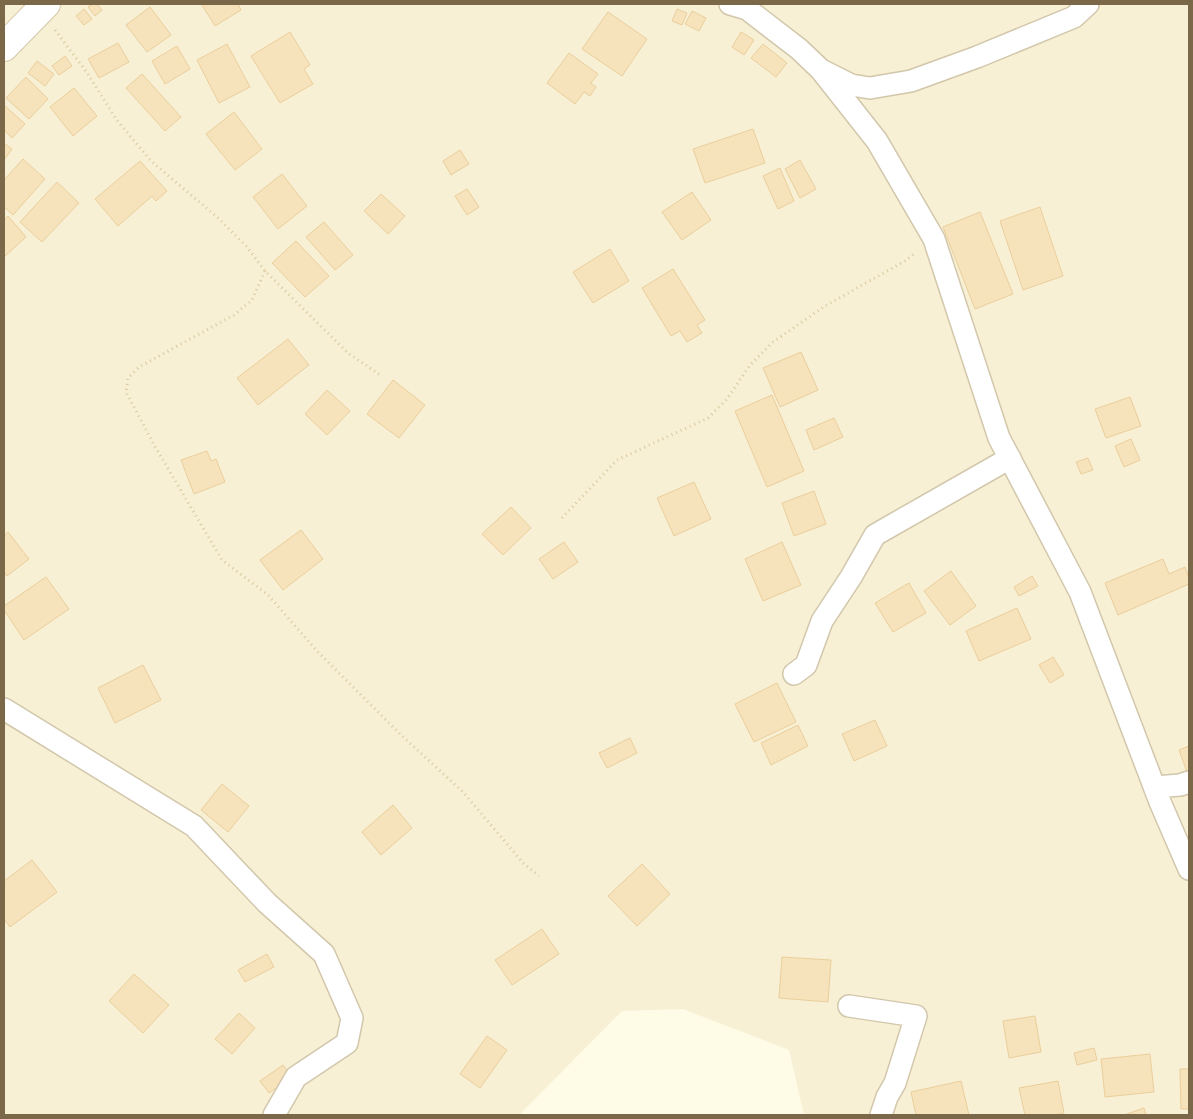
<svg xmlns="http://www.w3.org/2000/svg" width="1193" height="1119" font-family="'IBM Plex Sans',sans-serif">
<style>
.residential{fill:#f7f0d5}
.building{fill:#f6e3bc;stroke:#ebce9b}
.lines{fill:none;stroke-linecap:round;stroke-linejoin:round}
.street-casing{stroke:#d2c7ab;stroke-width:24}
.secondary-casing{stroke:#d5c8a8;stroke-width:30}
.path{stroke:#dcc79e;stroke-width:3;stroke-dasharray:1 4;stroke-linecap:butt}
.street{stroke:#fff;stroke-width:21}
.secondary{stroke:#fff;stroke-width:28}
</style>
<rect width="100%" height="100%" fill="#fefbe7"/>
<path class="residential" d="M4,4H1189V1115H804L789,1050L683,1009L622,1011L524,1110L520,1115H4Z"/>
<path class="building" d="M92,4H97L102,10L95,16L88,7Z
M204,4H238L241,10L215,26L202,5Z
M150,7L171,35L147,52L126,25Z
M84,9L92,19L84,25L76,16Z
M677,9L687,13L682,25L672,21Z
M692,11L706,18L699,31L685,24Z
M608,12L647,39L622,76L582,49Z
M290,32L310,65L304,69L313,84L280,103L251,56Z
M741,32L754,40L744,55L732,47Z
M118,43L129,62L99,78L88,59Z
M227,44L250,87L219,103L197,60Z
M763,44L787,63L776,77L751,58Z
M177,46L190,69L165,84L152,61Z
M569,53L598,74L591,83L596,87L590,96L584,92L575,104L547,83Z
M65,56L72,66L59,75L52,66Z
M37,61L54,74L45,86L28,73Z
M142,74L181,117L165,131L126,88Z
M26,77L48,99L29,119L6,98Z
M74,88L97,116L73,136L50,107Z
M4,105L25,124L12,138L4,130Z
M234,112L262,149L235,170L206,134Z
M753,129L765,163L705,183L693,149Z
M4,143L12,149L4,160Z
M460,150L469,164L451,175L443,161Z
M23,159L45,179L13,215L4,207V180Z
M800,160L816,189L800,198L785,169Z
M140,161L167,191L156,201L152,196L118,226L95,199Z
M780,168L794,201L778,209L763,176Z
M282,174L307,206L278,229L253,197Z
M57,182L79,203L42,242L20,222Z
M467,189L479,207L467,215L455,196Z
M692,192L711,220L682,240L662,212Z
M381,194L405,216L388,234L364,211Z
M1040,207L1063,276L1023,290L1000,221Z
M980,212L1013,294L975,309L943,227Z
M8,216L26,237L4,257V220Z
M324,222L353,255L335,270L306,237Z
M296,241L329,276L305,297L272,263Z
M610,249L629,281L593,303L573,272Z
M673,269L705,320L697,325L702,333L687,342L680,331L671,336L642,288Z
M288,339L309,365L258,405L237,378Z
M801,352L818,390L780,407L763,368Z
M393,380L425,405L399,438L367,414Z
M327,390L350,411L327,435L305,414Z
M772,395L804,471L767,487L735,411Z
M1130,397L1141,426L1106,438L1095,409Z
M834,418L843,437L814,450L806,430Z
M1131,439L1140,460L1124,467L1115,446Z
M207,451L211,461L216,459L225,482L194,494L181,460Z
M1088,458L1093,470L1081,474L1076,462Z
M694,482L711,519L674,536L657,498Z
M814,491L826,524L794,536L782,503Z
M511,507L531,528L503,555L482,534Z
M301,530L323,559L283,590L260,560Z
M8,532L29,559L7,576L4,572V536Z
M564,542L578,562L553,579L539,559Z
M782,542L801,585L763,601L745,559Z
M1163,559L1169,574L1185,567L1189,578V584L1118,615L1105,583Z
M951,571L976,606L950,625L924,591Z
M1032,576L1038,586L1019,596L1014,587Z
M46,577L69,609L24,640L4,610V606Z
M909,583L926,613L893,632L875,603Z
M1017,608L1031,639L979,661L966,631Z
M1053,657L1064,675L1050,683L1039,665Z
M143,665L161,700L115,723L98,688Z
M777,683L796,722L754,742L735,704Z
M875,720L887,746L854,761L842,734Z
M798,725L808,746L771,765L761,743Z
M630,738L637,753L607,768L599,753Z
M1189,746V771L1187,772L1179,750Z
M222,784L249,806L228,832L201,810Z
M393,805L412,828L381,855L362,832Z
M32,860L57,892L10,927L4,919V881Z
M642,864L670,894L637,926L608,896Z
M542,929L559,954L512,985L495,960Z
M267,954L274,967L245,982L238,970Z
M782,957L831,960L828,1002L779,998Z
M134,974L169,1005L143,1033L109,1001Z
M239,1013L255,1028L232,1054L215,1039Z
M1035,1016L1041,1052L1009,1058L1003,1021Z
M487,1036L507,1050L480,1088L460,1074Z
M1094,1048L1097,1060L1077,1065L1074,1053Z
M1150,1054L1154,1092L1105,1097L1101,1059Z
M283,1065L292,1077L269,1093L260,1081Z
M1180,1069H1189V1109H1181Z
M961,1081L969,1115H916L911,1092Z
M1058,1081L1064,1113L1054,1115H1025L1019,1088Z
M1144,1108L1146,1115H1124Z"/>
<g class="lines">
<defs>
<path id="street" d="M730,4L747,9L799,49L821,70L851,85L870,88L911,81L977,57L1074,17L1088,4
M821,70L877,141L934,239L999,438L1080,592L1160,802L1189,869
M794,674L806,665L822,621L851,577L875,535L1010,458
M4,709L194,826L267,903L324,954L352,1018L347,1043L296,1077L274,1115
M1155,787L1180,785L1189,782
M849,1006L916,1016L895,1083L887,1097L881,1115"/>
<path id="secondary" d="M4,47L46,4"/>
</defs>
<use href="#street" class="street-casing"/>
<use href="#secondary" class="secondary-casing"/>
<path class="path" d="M55,30L88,74L116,119L151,161L217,217L247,247L265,271L348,353L380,375
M265,271L252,300L234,315L139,367L128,378L126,392L153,443L222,560L268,595L318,652L400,734L463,792L524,864L539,876
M562,518L617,460L708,418L727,399L750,365L773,342L825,306L905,261L915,253"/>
<use href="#street" class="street"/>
<use href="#secondary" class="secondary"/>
</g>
<rect width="1193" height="1119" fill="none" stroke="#7b6848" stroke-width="10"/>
</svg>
